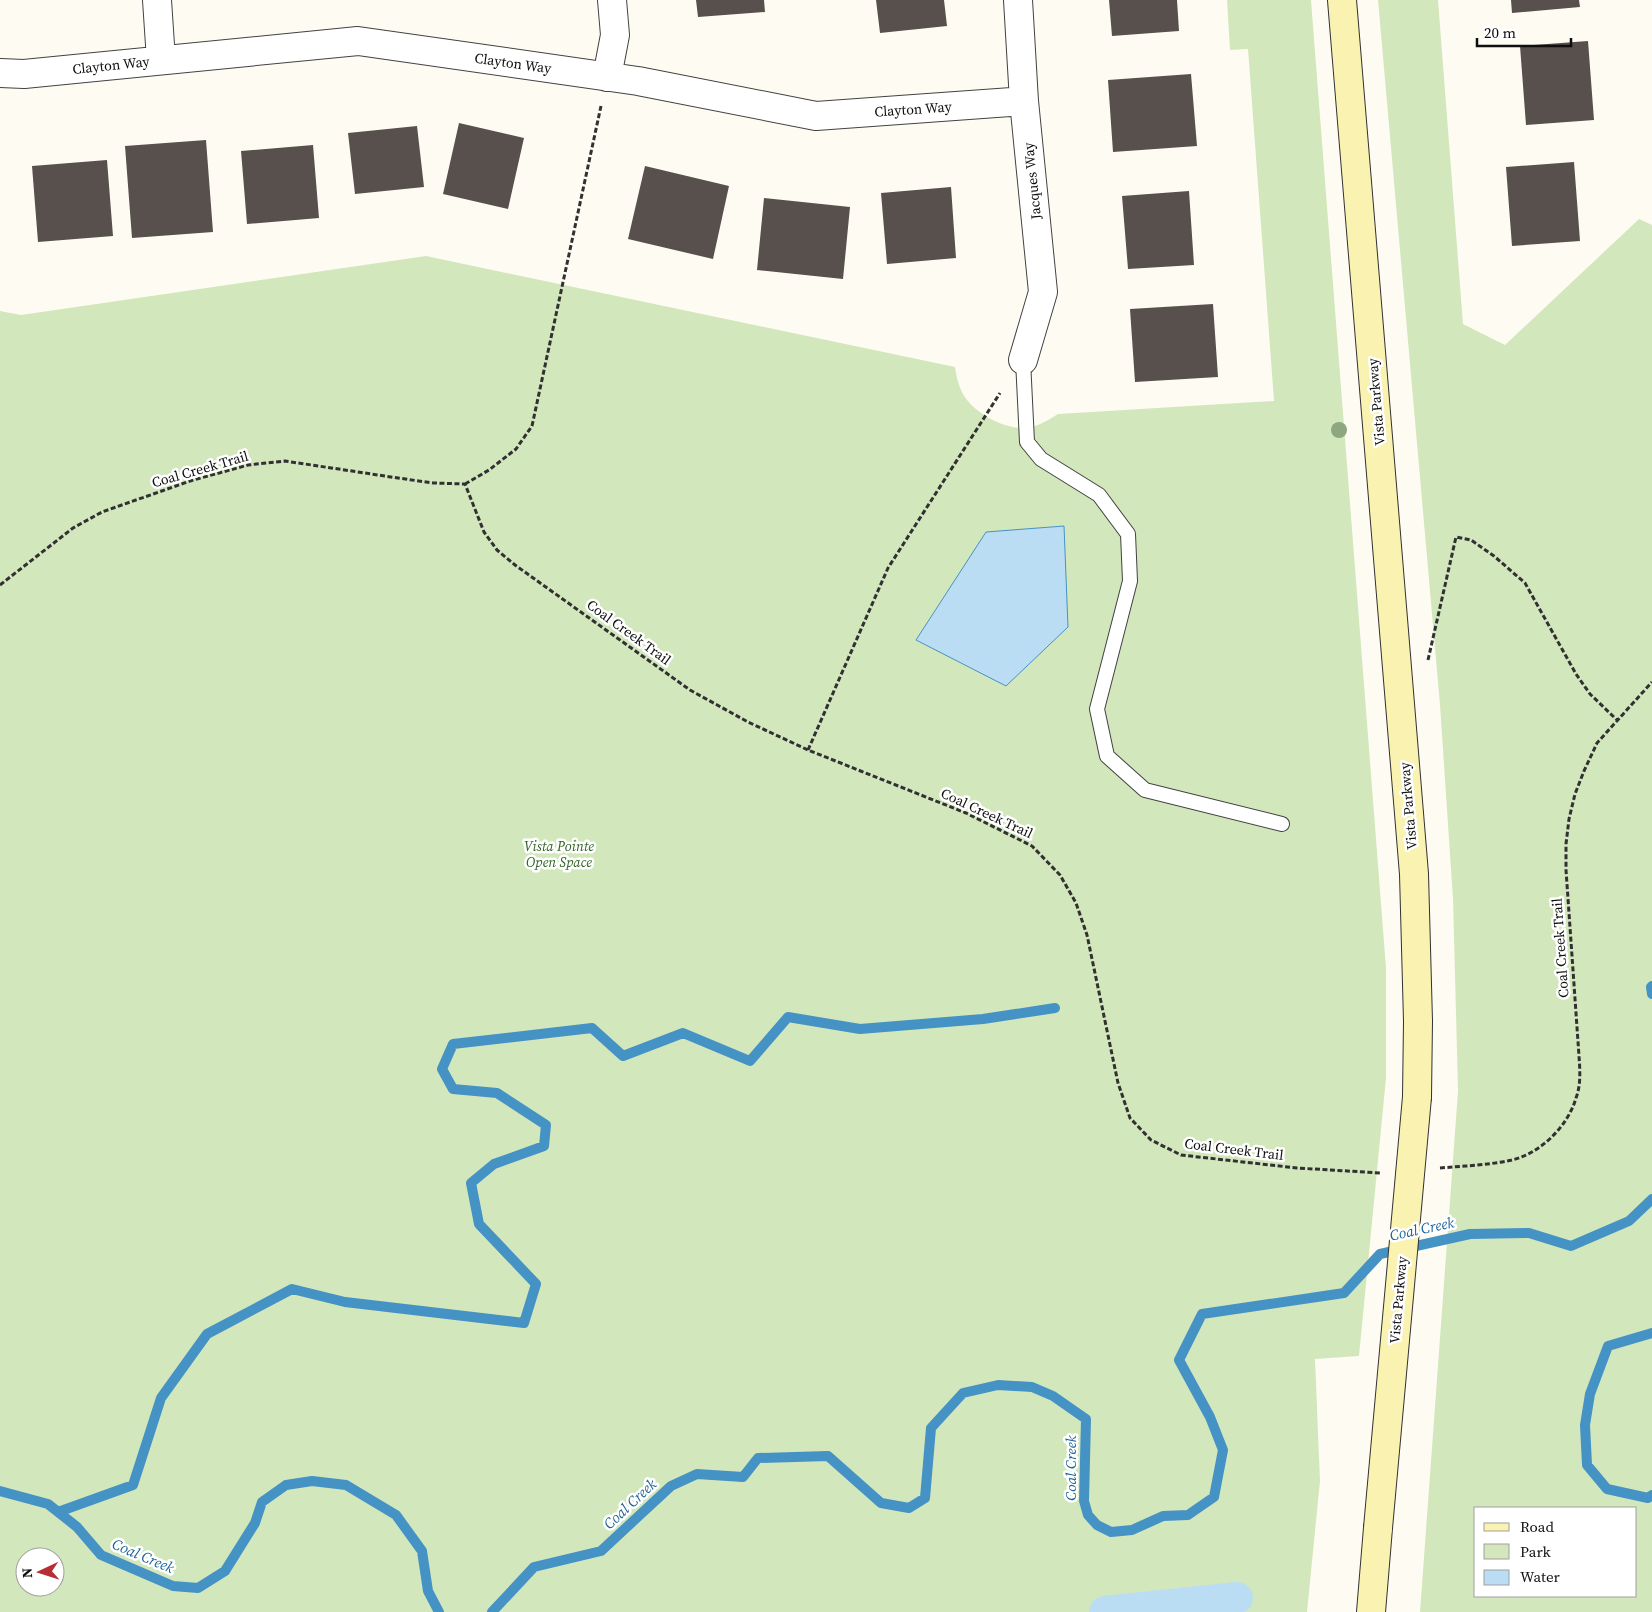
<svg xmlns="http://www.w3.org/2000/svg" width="1652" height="1612" font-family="'Source Serif 4',serif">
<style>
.green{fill:#d3e7bd;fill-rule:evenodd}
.water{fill:#baddf3;stroke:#4592c5}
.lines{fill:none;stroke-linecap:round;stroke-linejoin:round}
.stream{stroke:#4592c5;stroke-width:10}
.canal{stroke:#baddf3;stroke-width:32}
.building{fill:#57504c}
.lane-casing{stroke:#424242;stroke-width:16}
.street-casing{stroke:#424242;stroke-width:30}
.secondary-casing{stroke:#313131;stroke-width:30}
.path{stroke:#313131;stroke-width:3;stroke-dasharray:5 2.5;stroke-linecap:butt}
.lane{stroke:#fff;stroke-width:14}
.street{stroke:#fff;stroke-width:28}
.secondary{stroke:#faf2b1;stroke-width:28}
.secondary-bridge-casing{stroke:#313131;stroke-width:30;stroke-linecap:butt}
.secondary-bridge{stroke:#faf2b1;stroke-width:28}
.tree{fill:#8da880}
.labels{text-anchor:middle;stroke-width:5;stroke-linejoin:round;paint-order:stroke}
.street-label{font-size:14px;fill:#0f0f0f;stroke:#fff}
.park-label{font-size:14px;font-style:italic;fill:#306423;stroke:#fff}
.water-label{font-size:15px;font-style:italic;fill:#1f649a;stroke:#fff}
</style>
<rect width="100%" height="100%" fill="#fefcf2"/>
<path class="green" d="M1227,0H1311L1386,968V1078L1359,1356L1315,1359L1320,1481L1307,1612H0V311L21,315L426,256L955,367C956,375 958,383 961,390C969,410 1001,428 1022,428C1035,428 1047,421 1058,414L1274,401L1248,49L1230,50ZM25,1557H55V1587H25Z
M1378,0H1438L1463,324L1505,345L1639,219L1652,225V1612H1420L1458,1091L1453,899L1440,705ZM1476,1508H1636V1596H1476Z"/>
<path class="water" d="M1064,526L1068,627L1006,686L916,640L986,532Z"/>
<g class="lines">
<path class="stream" d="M1652,986L1651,987L1652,994
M1652,1333L1608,1346L1590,1394L1585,1425L1587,1465L1607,1489L1648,1498L1652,1495
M0,1491L48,1504L77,1527L101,1555L173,1586L198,1588L225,1571L255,1523L262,1502L286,1485L312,1481L346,1485L396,1515L422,1551L428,1591L439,1612
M58,1512L133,1485L161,1398L207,1334L292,1289L345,1302L524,1323L536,1284L479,1224L471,1183L494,1164L544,1146L546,1125L497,1093L453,1089L442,1069L453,1044L592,1028L623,1056L683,1033L750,1061L788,1017L860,1029L983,1019L1055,1008
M492,1612L534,1567L601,1551L671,1486L697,1474L743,1477L758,1458L828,1456L881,1503L909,1508L925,1498L931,1428L963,1393L998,1385L1032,1387L1053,1396L1086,1419L1084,1501L1088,1515L1097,1525L1111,1532L1132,1530L1163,1516L1188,1515L1214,1497L1223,1450L1210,1417L1179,1360L1202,1314L1344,1293L1380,1254L1470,1234L1529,1233L1571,1246L1629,1221L1652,1199"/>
<path class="canal" d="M1105,1612L1237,1598"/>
</g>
<path class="building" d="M696,0H764L765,12L698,17Z
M876,0H944L947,26L880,33Z
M1109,0H1177L1179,31L1112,36Z
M1511,0H1579L1580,7L1512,13Z
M1588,41L1594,120L1526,125L1520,46Z
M1191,74L1197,146L1113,152L1108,80Z
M459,123L524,138L508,209L443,194Z
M417,126L424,187L355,194L348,133Z
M206,140L213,232L132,238L125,146Z
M313,145L319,218L247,224L241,151Z
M107,160L113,236L38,242L32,166Z
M1574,162L1580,241L1512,246L1506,167Z
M645,166L729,186L713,259L628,239Z
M951,187L956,258L887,264L881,193Z
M1189,191L1194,265L1128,269L1122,196Z
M764,198L850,207L843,279L757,270Z
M1213,304L1218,377L1135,382L1130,309Z"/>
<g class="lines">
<defs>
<path id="lane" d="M1023,360L1027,442L1041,459L1099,495L1128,534L1130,581L1097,709L1107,756L1145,790L1282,824"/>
<path id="street" d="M157,0L161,60
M1018,0L1024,101L1043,292L1023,360
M0,73L24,74L358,41L638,81L816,116L1024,101
M607,77L615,35L612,0"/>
<path id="secondary" d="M1342,0L1414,874L1418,1021L1417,1097
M1371,1612L1378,1528"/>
</defs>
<use href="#lane" class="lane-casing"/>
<use href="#street" class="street-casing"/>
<use href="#secondary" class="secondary-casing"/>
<path class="path" d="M465,484L489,470L516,449L532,426L601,106
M0,585L73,528L102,512L190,481L248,465L285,461L398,478L433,483L465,484L484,532L497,550L515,565L690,690L748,722L808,750L966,813L1032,846L1060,875L1076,903L1087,935L1118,1083L1130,1118L1151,1140L1181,1155L1297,1168L1381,1173
M1428,660L1456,537L1471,540L1494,556L1525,583L1576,674L1590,694L1617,720
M808,750L888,568L1000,393
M1440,1168C1464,1166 1489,1165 1512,1160C1541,1153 1568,1126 1576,1098C1581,1085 1580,1070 1579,1056L1566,870V844L1569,819L1575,794L1584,771L1597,743L1652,682"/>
<use href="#lane" class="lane"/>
<use href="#street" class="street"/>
<use href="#secondary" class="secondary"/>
<defs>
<path id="secondary-bridge" d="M1378,1528L1417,1097"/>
</defs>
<use href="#secondary-bridge" class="secondary-bridge-casing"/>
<use href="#secondary-bridge" class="secondary-bridge"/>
</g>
<circle class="tree" cx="1339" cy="430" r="8"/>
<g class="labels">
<g class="street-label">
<text transform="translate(513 63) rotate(8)" y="5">Clayton Way</text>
<text transform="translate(111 65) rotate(-6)" y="5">Clayton Way</text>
<text transform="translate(913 109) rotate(-4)" y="5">Clayton Way</text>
<text transform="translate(1032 181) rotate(-96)" y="5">Jacques Way</text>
<text transform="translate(1376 402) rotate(-95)" y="5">Vista Parkway</text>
<text transform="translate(200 469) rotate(-16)" y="5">Coal Creek Trail</text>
<text transform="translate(629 632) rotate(36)" y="5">Coal Creek Trail</text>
<text transform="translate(1408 806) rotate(-95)" y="5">Vista Parkway</text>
<text transform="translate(987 813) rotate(25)" y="5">Coal Creek Trail</text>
<text transform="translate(1560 948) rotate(-94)" y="5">Coal Creek Trail</text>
<text transform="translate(1234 1149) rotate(7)" y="5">Coal Creek Trail</text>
<text transform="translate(1398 1300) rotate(-85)" y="5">Vista Parkway</text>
</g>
<g class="park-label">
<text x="559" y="851">Vista Pointe<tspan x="559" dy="16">Open Space</tspan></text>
</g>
<g class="water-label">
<text transform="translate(1422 1229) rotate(-12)" y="5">Coal Creek</text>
<text transform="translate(1071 1468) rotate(-90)" y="5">Coal Creek</text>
<text transform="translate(630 1504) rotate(-43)" y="5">Coal Creek</text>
<text transform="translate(143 1556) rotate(23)" y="5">Coal Creek</text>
</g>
</g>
<rect x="1474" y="1507" width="162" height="90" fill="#ffffff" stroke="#9f9f9f"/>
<rect x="1484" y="1523" width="25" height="8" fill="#faf2b1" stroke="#9f9f9f"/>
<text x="1520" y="1532" font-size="15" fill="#0f0f0f">Road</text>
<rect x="1484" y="1544" width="25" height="15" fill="#d3e7bd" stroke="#9f9f9f"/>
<text x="1520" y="1557" font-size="15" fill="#0f0f0f">Park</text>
<rect x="1484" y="1570" width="25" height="15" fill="#baddf3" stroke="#9f9f9f"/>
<text x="1520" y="1582" font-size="15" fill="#0f0f0f">Water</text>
<g transform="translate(40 1572) rotate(266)"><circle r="24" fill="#ffffff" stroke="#9f9f9f"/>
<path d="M0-4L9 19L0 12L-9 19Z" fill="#b72f35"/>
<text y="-8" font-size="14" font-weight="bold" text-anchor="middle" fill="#0f0f0f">N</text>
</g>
<path d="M1477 38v8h94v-8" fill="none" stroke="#0f0f0f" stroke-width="2.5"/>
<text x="1484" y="38" font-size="15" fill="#0f0f0f" stroke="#ffffff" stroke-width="4" paint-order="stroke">20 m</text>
</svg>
